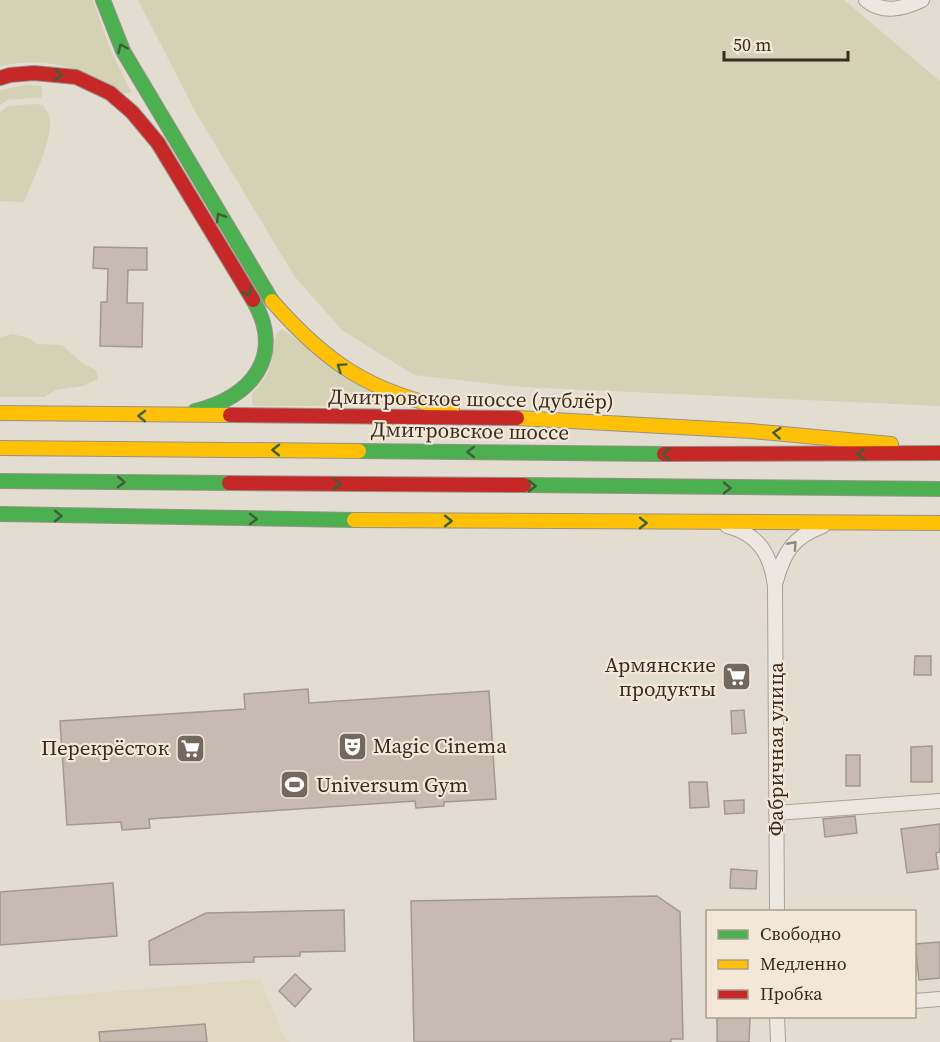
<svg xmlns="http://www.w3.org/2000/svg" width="940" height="1042" font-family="'Source Serif 4',serif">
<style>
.farmland{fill:#e1d8c2}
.green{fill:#d4d1b4}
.building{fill:#c6bab1;stroke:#a3988f;stroke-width:1.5}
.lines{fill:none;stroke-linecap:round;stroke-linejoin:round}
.street-casing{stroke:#a9a198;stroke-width:16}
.fast-casing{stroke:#989188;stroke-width:16}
.slow-casing{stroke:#989188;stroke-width:16}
.jam-casing{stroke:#989188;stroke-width:16}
.street{stroke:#ece8e1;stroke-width:14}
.fast{stroke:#4caf50;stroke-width:14}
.slow{stroke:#ffc107;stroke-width:14}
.jam{stroke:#c62828;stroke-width:14}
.oneway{stroke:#3f5f34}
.oneway2{stroke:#928981}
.labels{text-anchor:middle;stroke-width:4.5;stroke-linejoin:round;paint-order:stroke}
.street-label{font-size:21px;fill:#372a21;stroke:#f3e8d7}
.poi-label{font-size:21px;fill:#372a21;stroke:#f3e8d7;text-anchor:end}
</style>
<rect width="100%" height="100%" fill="#e3dcd0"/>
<path class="farmland" d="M260,979L282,1033L289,1042H0V1001Z"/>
<path class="green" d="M0,0H93L108,44L131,92L125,94C87,68 45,56 0,66Z
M138,0H844L940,81V406L522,387L414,375L342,330L295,277L195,111Z
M26,85L42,86V97L8,100L0,105V90Z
M34,104L43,105C46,110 50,115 50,122C50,146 33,179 24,202L0,201V112L8,106Z
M282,329L376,394L377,402L372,406H256L252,404V394C259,386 265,379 269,370C275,357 270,337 282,329Z
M11,334L29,338L37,344L62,345L81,362L96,370L98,379L83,386L56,390L44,397H0V338Z"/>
<path class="building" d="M94,247L147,248V270H128L127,303H143L142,347L100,346L101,302H107L108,269L93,268Z
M915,656H931V675H914Z
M308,689L309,703L489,691L496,799L444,802V806L416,808L415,801L149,819L150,828L122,830L121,822L67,825L60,721L245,709L244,694Z
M744,710L746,733L732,734L731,711Z
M932,746V782H911V747Z
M846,755H860V786H846Z
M689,782H707L709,807L690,808Z
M744,800V813L725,814L724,801Z
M855,816L857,833L825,837L823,819Z
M940,824V852L936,853L938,869L907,873L901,829Z
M731,869L757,871L756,889L730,888Z
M113,883L117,936L0,945V892Z
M657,896L680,912L683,1039H671V1042H414L411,901Z
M344,910L345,951L300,952V956L254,957V962L150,965L149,941L206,913Z
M940,942V978L919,980L915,944Z
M295,974L311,989L295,1007L279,991Z
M717,1017H750L749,1042H717Z
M205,1024L207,1042H100L99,1032Z"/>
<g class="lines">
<defs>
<path id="street" d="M866,0C883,14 903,9 922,0
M727,526C759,534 771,555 775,586L777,912
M776,581C784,552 793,537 823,526
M776,813L940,801
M914,1001L940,999
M777,1016L778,1042"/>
<path id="fast" d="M103,0L123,51L272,301
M195,411C251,398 286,356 253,300
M359,451L664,454
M0,481L229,483
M524,485L940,489
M0,514L354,520"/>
<path id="slow" d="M272,301C326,363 371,393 452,409
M0,413L230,415
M517,418L751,431L891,444
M0,448L359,451
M354,520L940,523"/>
<path id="jam" d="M0,78L10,75L34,73L76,77L110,93L132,112L158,143L253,300
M230,415L517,418
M664,454L940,453
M229,483L524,485"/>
</defs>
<use href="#street" class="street-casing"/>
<use href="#fast" class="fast-casing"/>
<use href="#slow" class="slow-casing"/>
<use href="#jam" class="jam-casing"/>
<use href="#street" class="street"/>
<use href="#fast" class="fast"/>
<use href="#slow" class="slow"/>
<use href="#jam" class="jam"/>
</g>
<defs><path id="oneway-chevron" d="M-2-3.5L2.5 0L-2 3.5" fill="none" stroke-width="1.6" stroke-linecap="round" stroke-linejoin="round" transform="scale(1.5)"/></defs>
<g class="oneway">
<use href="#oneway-chevron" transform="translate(122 48) rotate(-115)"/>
<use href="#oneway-chevron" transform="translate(58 75) rotate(5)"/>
<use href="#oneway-chevron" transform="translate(220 217) rotate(-121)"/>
<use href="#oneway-chevron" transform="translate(248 292) rotate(59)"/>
<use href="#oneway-chevron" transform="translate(341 367) rotate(-145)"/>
<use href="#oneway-chevron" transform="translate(142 416) rotate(-179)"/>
<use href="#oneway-chevron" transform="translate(777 433) rotate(-175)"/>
<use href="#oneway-chevron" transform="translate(276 450) rotate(-179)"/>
<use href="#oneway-chevron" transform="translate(471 452) rotate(-179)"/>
<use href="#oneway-chevron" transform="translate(666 454) rotate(-179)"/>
<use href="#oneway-chevron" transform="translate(861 454) rotate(180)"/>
<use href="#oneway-chevron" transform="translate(121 482) rotate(1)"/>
<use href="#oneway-chevron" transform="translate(337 484) rotate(1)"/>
<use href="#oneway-chevron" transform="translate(532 486) rotate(1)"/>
<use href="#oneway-chevron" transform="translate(727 488) rotate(1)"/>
<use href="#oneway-chevron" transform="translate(58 516) rotate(1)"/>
<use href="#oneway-chevron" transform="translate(253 519)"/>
<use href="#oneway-chevron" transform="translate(448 521)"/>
<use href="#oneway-chevron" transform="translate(643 523)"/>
</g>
<use class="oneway2" href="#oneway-chevron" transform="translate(793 545) rotate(-48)"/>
<defs>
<symbol id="supermarket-square" viewBox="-11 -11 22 22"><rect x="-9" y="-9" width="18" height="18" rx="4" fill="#73685e" stroke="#f3e8d7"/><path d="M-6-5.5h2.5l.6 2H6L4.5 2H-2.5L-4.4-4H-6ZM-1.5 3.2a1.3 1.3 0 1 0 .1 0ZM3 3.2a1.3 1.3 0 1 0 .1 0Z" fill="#fff"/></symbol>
<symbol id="theatre-square" viewBox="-11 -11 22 22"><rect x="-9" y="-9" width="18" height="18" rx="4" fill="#73685e" stroke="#f3e8d7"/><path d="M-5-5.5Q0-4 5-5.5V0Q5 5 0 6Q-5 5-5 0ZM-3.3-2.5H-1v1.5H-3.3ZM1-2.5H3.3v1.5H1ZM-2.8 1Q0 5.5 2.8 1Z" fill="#fff"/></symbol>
<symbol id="stadium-square" viewBox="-11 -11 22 22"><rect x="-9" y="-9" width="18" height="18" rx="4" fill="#73685e" stroke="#f3e8d7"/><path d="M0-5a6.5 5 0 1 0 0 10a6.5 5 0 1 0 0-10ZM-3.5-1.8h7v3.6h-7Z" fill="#fff"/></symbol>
</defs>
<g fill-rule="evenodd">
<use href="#supermarket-square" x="720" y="660" width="33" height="33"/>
<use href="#theatre-square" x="336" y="730" width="33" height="33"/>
<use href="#supermarket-square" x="174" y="732" width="33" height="33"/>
<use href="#stadium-square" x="278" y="768" width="33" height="33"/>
</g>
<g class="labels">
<g class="street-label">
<text transform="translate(471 399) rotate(1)" y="7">Дмитровское шоссе (дублёр)</text>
<text transform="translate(470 431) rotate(1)" y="7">Дмитровское шоссе</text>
<text transform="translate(776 749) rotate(-90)" y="7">Фабричная улица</text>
</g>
<g class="poi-label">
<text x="716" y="672">Армянские<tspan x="716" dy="24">продукты</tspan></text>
<text x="373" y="753" text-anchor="start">Magic Cinema</text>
<text x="169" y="755">Перекрёсток</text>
<text x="316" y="792" text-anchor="start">Universum Gym</text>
</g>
</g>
<rect x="706" y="910" width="210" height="108" fill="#f3e8d7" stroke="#a89c8e" stroke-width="1.5"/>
<rect x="718" y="930" width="30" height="9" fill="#4caf50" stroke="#a89c8e" stroke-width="1.5"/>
<text x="760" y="940" font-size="18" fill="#372a21">Свободно</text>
<rect x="718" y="960" width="30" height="9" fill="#ffc107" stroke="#a89c8e" stroke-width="1.5"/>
<text x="760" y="970" font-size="18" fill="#372a21">Медленно</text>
<rect x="718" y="990" width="30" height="9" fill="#c62828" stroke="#a89c8e" stroke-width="1.5"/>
<text x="760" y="1000" font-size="18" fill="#372a21">Пробка</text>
<path d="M724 51v9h124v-9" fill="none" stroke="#372a21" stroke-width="3"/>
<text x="733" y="51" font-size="18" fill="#372a21" stroke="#f3e8d7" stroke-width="4.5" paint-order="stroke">50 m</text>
</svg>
